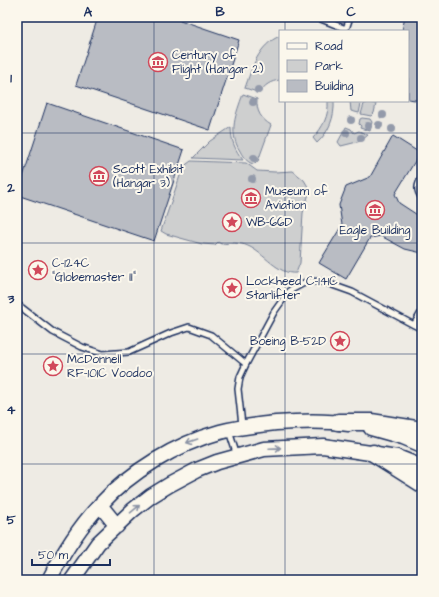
<svg xmlns="http://www.w3.org/2000/svg" width="439" height="597" font-family="'Architects Daughter',sans-serif">
<style>
.green{fill:#cecfcf;stroke:#747f96}
.building{fill:#b9bcc3;stroke:#1b2f5e}
.lines{fill:none;stroke-linecap:round;stroke-linejoin:round}
.lane-casing{stroke:#1b2f5e;stroke-width:8}
.secondary-casing{stroke:#1b2f5e;stroke-width:17}
.primary-casing{stroke:#1b2f5e;stroke-width:19}
.lane{stroke:#fbf7ec;stroke-width:5}
.secondary{stroke:#fbf7ec;stroke-width:14}
.primary{stroke:#fbf7ec;stroke-width:16}
.tree{fill:#939aaa}
.oneway{stroke:#8b93a5}
.grid{fill:none;stroke:#1b2f5e;stroke-width:1;stroke-opacity:0.55}
.labels{text-anchor:middle;stroke-width:4;stroke-linejoin:round;paint-order:stroke}
.poi-label{font-size:12px;fill:#1b2f5e;stroke:#fbf7ec;text-anchor:start}
.neatline{fill:none;stroke:#1b2f5e;stroke-width:1.5}
.grid-label{font-size:13px;text-anchor:middle;font-weight:bold;fill:#1b2f5e}
</style>
<rect width="100%" height="100%" fill="#eeebe4"/>
<filter id="ink" filterUnits="userSpaceOnUse"><feTurbulence type="fractalNoise" baseFrequency=".025" numOctaves="2"/><feDisplacementMap in="SourceGraphic" scale="8" xChannelSelector="R" yChannelSelector="G"/><feConvolveMatrix kernelMatrix="1 2 1 2 8 2 1 2 1" color-interpolation-filters="sRGB"/></filter>
<g filter="url(#ink)">
<path class="green" d="M280,36V80C271,81 264,85 260,93L245,88C252,68 258,45 280,36Z
M243,94L257,99C256,111 261,119 271,125L258,161L253,164C247,162 243,157 240,151C228,132 236,114 243,94Z
M328,101H334C335,117 329,132 317,143L313,138C323,127 329,116 328,101Z
M350,101H357L361,104L359,113L351,111Z
M368,102L376,104L374,113L371,116L361,114L364,104L367,103Z
M362,118L370,119L372,122L370,131L360,128L361,126L359,124L360,119Z
M231,127C231,141 235,150 243,160L193,158L210,141Z
M346,127L351,129L354,133L359,131L368,135L361,141L341,146L338,142Z
M191,161L246,163L257,171L275,172L293,171L304,180L310,190L303,213L300,263L296,273C278,275 264,253 248,246C239,242 230,243 221,244L218,242L215,245L202,244L166,234L161,231L183,167Z"/>
<path class="building" d="M98,17H171L239,40L210,130L76,85Z
M405,17H422V101L408,99V31H402Z
M47,103L184,150L154,241L17,195Z
M393,136L420,153L395,194L399,203L422,218V253L405,249L381,236L370,238L346,279L319,263L342,225L339,205L346,187L370,177Z"/>
<g class="lines">
<defs>
<path id="lane" d="M316,17L346,29L350,17
M422,177C417,185 416,191 422,198
M17,304L53,332L82,347L103,354L129,352L171,333L189,327L211,335L246,364L274,312L289,291L308,281L324,282L352,292L414,325L422,311
M414,325L422,329
M242,425L238,389L240,377L246,364
M229,431L237,456"/>
<path id="secondary" d="M371,428L403,437L422,445
M100,505L117,526
M49,580C63,553 79,527 100,505C130,472 176,444 220,432C238,427 257,425 276,423C301,421 325,420 349,424
M72,580L98,543L133,510L151,496L169,485L197,470L217,462L264,449L323,446L397,457L422,467"/>
<path id="primary" d="M338,422H371L422,430
M373,453L422,484"/>
</defs>
<use href="#lane" class="lane-casing"/>
<use href="#secondary" class="secondary-casing"/>
<use href="#primary" class="primary-casing"/>
<use href="#lane" class="lane"/>
<use href="#secondary" class="secondary"/>
<use href="#primary" class="primary"/>
</g>
<g class="tree">
<circle cx="258" cy="90" r="4"/>
<circle cx="253" cy="102" r="4"/>
<circle cx="383" cy="115" r="4"/>
<circle cx="351" cy="120" r="4"/>
<circle cx="379" cy="125" r="4"/>
<circle cx="368" cy="126" r="4"/>
<circle cx="392" cy="129" r="4"/>
<circle cx="346" cy="133" r="4"/>
<circle cx="361" cy="138" r="4"/>
<circle cx="254" cy="158" r="4"/>
<circle cx="252" cy="179" r="4"/>
</g>
<defs><path id="oneway-shaft" d="M-6 0H5M1.5-3L5.5 0L1.5 3" fill="none" stroke-width="1.6" stroke-linecap="round" stroke-linejoin="round"/></defs>
<g class="oneway">
<use href="#oneway-shaft" transform="translate(192 441) rotate(161)"/>
<use href="#oneway-shaft" transform="translate(275 448) rotate(-2)"/>
<use href="#oneway-shaft" transform="translate(135 509) rotate(-40)"/>
</g>
</g>
<path class="grid" d="M154,17V580M285,17V31M285,101V580M17,133H422M17,243H422M17,354H422M17,464H422"/>
<defs>
<symbol id="museum-ring" viewBox="-11 -11 22 22"><circle r="9.5" fill="#fbf7ec" stroke="#d1495b" stroke-width="1.5"/><path d="M0-6L6-3V-2H-6V-3ZM-5-1h2V3h-2ZM-1-1h2V3h-2ZM3-1h2V3H3ZM-6 4H6V6H-6Z" fill="#d1495b"/></symbol>
<symbol id="sight-ring" viewBox="-11 -11 22 22"><circle r="9.5" fill="#fbf7ec" stroke="#d1495b" stroke-width="1.5"/><path d="M0-6L1.8-2.2L6-1.7L2.9 1.2L3.7 5.4L0 3.3L-3.7 5.4L-2.9 1.2L-6-1.7L-1.8-2.2Z" fill="#d1495b"/></symbol>
</defs>
<g fill-rule="evenodd">
<use href="#museum-ring" x="147" y="51" width="22" height="22"/>
<use href="#museum-ring" x="88" y="165" width="22" height="22"/>
<use href="#museum-ring" x="240" y="187" width="22" height="22"/>
<use href="#museum-ring" x="364" y="199" width="22" height="22"/>
<use href="#sight-ring" x="221" y="211" width="22" height="22"/>
<use href="#sight-ring" x="27" y="259" width="22" height="22"/>
<use href="#sight-ring" x="221" y="277" width="22" height="22"/>
<use href="#sight-ring" x="329" y="330" width="22" height="22"/>
<use href="#sight-ring" x="42" y="355" width="22" height="22"/>
</g>
<g class="labels">
<g class="poi-label">
<text x="172" y="59">Century of<tspan x="172" dy="14">Flight (Hangar 2)</tspan></text>
<text x="113" y="173">Scott Exhibit<tspan x="113" dy="14">(Hangar 3)</tspan></text>
<text x="265" y="195">Museum of<tspan x="265" dy="14">Aviation</tspan></text>
<text x="246" y="226">WB-66D</text>
<text x="375" y="234" text-anchor="middle">Eagle Building</text>
<text x="52" y="267">C-124C<tspan x="52" dy="14">“Globemaster II”</tspan></text>
<text x="246" y="285">Lockheed C-141C<tspan x="246" dy="14">Starlifter</tspan></text>
<text x="326" y="345" text-anchor="end">Boeing B-52D</text>
<text x="67" y="363">McDonnell<tspan x="67" dy="14">RF-101C Voodoo</tspan></text>
</g>
</g>
<rect width="439" height="597" fill="none" stroke="#fbf7ec" stroke-width="44"/>
<rect x="279" y="30" width="130" height="72" fill="#fbf7ec" stroke="#a1a7b3"/>
<rect x="287" y="43" width="20" height="6" fill="#fbf7ec" stroke="#a1a7b3"/>
<text x="315" y="50" font-size="12" fill="#1b2f5e">Road</text>
<rect x="287" y="60" width="20" height="12" fill="#cecfcf" stroke="#a1a7b3"/>
<text x="315" y="70" font-size="12" fill="#1b2f5e">Park</text>
<rect x="287" y="80" width="20" height="12" fill="#b9bcc3" stroke="#a1a7b3"/>
<text x="315" y="90" font-size="12" fill="#1b2f5e">Building</text>
<path d="M32 559v6h78v-6" fill="none" stroke="#1b2f5e" stroke-width="2"/>
<text x="38" y="559" font-size="12" fill="#1b2f5e" stroke="#fbf7ec" stroke-width="3" paint-order="stroke">50 m</text>
<rect x="22" y="22" width="395" height="553" class="neatline"/>
<g class="grid-label">
<text x="88" y="16">A</text>
<text x="220" y="16">B</text>
<text x="351" y="16">C</text>
<text x="11" y="82">1</text>
<text x="11" y="192">2</text>
<text x="11" y="303">3</text>
<text x="11" y="414">4</text>
<text x="11" y="524">5</text>
</g>
</svg>
